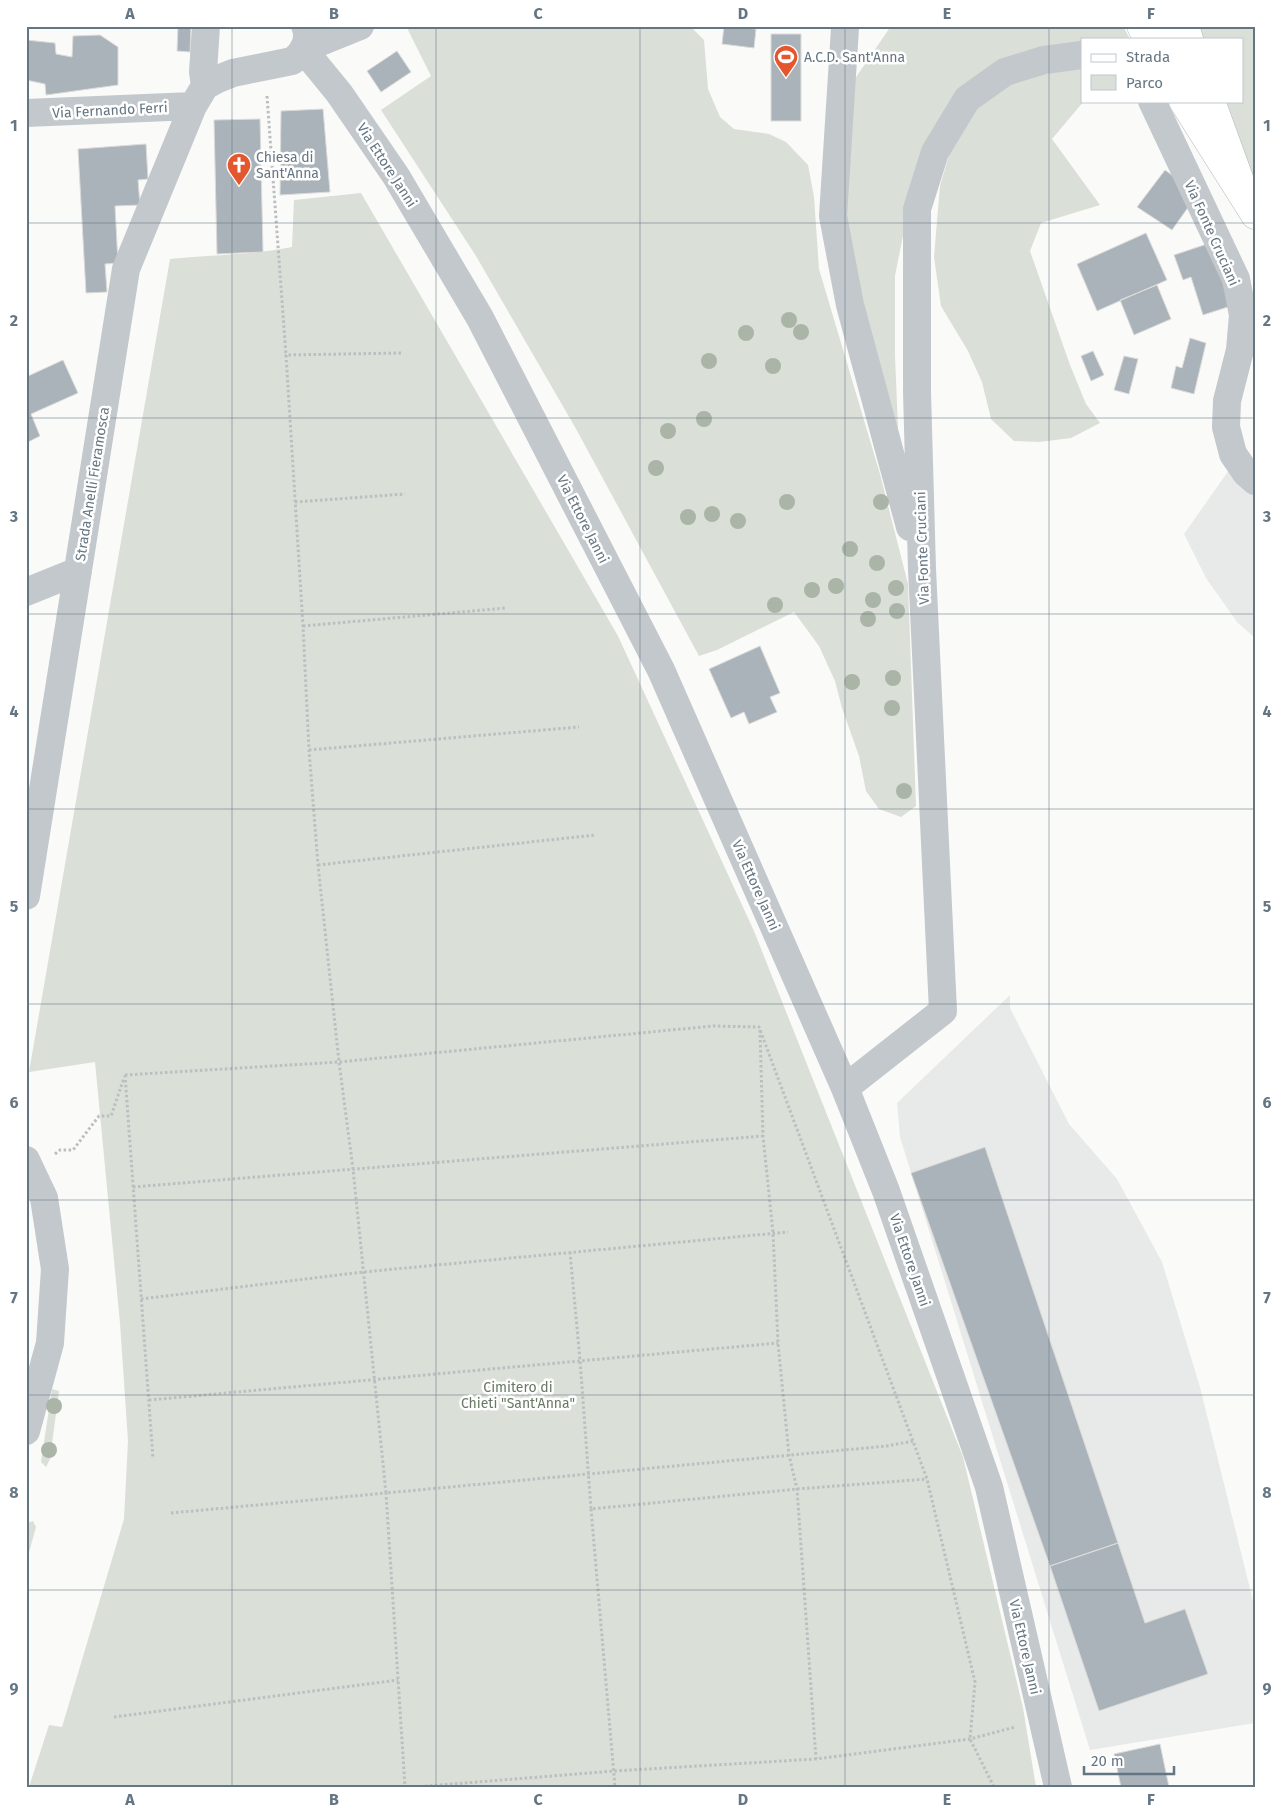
<svg xmlns="http://www.w3.org/2000/svg" width="1281" height="1813" font-family="'Fira Sans',sans-serif">
<style>
.built{fill:#e8e9e9}
.green{fill:#dadfd7}
.building{fill:#aab3b9;stroke:#dcdcda}
.lines{fill:none;stroke-linecap:round;stroke-linejoin:round}
.major-casing{stroke:#b5babe;stroke-width:29}
.highway-casing{stroke:#b4b9bd;stroke-width:29}
.path{stroke:#bbbfc2;stroke-width:3;stroke-dasharray:2.5 2.5;stroke-linecap:butt}
.minor{stroke:#c3c8cc;stroke-width:28}
.major{stroke:#fff;stroke-width:28}
.highway{stroke:#fff;stroke-width:28}
.tree{fill:#aab4a7}
.grid{fill:none;stroke:#657683;stroke-width:1;stroke-opacity:0.55}
.labels{text-anchor:middle;stroke-width:5;stroke-linejoin:round;paint-order:stroke}
.poi-label{font-size:14px;fill:#657683;stroke:#fff;text-anchor:start}
.street-label{font-size:14px;fill:#657683;stroke:#fff}
.park-label{font-size:14px;fill:#687a64;stroke:#fff}
.neatline{fill:none;stroke:#657683;stroke-width:2}
.grid-label{font-size:16px;text-anchor:middle;font-weight:bold;fill:#657683}
</style>
<rect width="100%" height="100%" fill="#fafaf8"/>
<path class="built" d="M1229,470L1255,486V638L1237,622L1206,578L1184,534Z
M1010,995V1008L1069,1124L1117,1179L1162,1262L1200,1387L1255,1609V1723L1090,1750L900,1137L897,1103Z"/>
<path class="green" d="M410,26H690L704,40L708,89L720,117L734,129L769,134L786,142L808,165L814,197L819,269L880,474L908,584L916,806L901,817L879,809L866,791L859,756L842,708L835,681L819,646L794,612L717,650L699,656L575,427L476,256L381,110L431,76L408,30Z
M891,26H1123L1130,39H1082V53L981,81L908,210L895,276V356L899,453L857,284L841,191L852,83Z
M1189,26H1255V185L1215,101H1242V39H1193Z
M1082,66V101H1084L1052,139L1100,205L1041,223L1030,251L1070,365L1086,404L1100,423L1071,438L1039,442L1014,441L991,419L982,382L968,351L941,306L934,257L940,186L955,134L992,85Z
M361,193L618,636L754,931L963,1457L1023,1708L1036,1787H29L49,1725L62,1727L124,1519L128,1441L120,1323L95,1062L29,1072L170,259C210,255 252,255 292,247L294,200Z
M52,1389L59,1391L50,1459L46,1467L41,1462Z
M33,1521L36,1527L26,1563V1526L27,1523Z"/>
<path class="building" d="M178,26H191L190,52L177,51Z
M724,26L756,29L754,48L722,44Z
M771,34H801V121H771Z
M100,35L118,47V85L46,95L45,84L26,80V40L55,43L56,54L72,57L73,36Z
M397,51L411,72L381,92L367,71Z
M323,109L330,192L280,195L281,111Z
M260,119L263,252L217,254L214,120Z
M146,144L148,179L138,180L140,205L115,206L118,263L105,264L107,292L86,293L78,149Z
M1165,170L1189,188L1194,199L1172,230L1137,207Z
M1146,233L1167,280L1097,311L1077,264Z
M1210,243L1231,306L1203,315L1191,277L1183,280L1174,255Z
M1157,285L1171,319L1134,335L1120,300Z
M1190,338L1206,343L1194,394L1171,388L1176,366L1182,368Z
M1093,351L1104,375L1091,381L1081,356Z
M1124,356L1138,359L1129,394L1114,390Z
M63,360L78,393L31,414L40,436L26,443V377Z
M760,646L780,693L770,697L777,712L749,724L744,712L731,718L709,669Z
M985,1147L1118,1543L1050,1566L911,1173Z
M1118,1543L1145,1623L1185,1609L1208,1674L1099,1711L1050,1566Z
M1160,1744L1169,1787H1121L1114,1754Z"/>
<g class="lines">
<defs>
<path id="major" d="M1141,26L1148,39
M1167,26L1173,39
M1183,101L1255,215"/>
<path id="highway" d="M1185,26L1189,39
M1211,101L1248,203"/>
</defs>
<use href="#major" class="major-casing"/>
<use href="#highway" class="highway-casing"/>
<path class="path" d="M267,96L286,355
M401,353L286,355L303,626L309,750L318,865L339,1062L353,1169L386,1493L887,1446L913,1441
M295,502L405,494
M303,626L506,608
M309,750L579,727
M318,865L595,835
M760,1030L763,1136L773,1233L778,1343L789,1455L797,1489L816,1759L970,1739L1015,1727
M125,1075L339,1062L713,1026L759,1027L927,1479L975,1682L970,1739L994,1787
M125,1075L153,1459
M55,1154L60,1150H73L99,1116H111L124,1078
M133,1187L763,1136
M570,1252L580,1360L591,1509L797,1489L927,1479
M141,1299L363,1272L788,1232
M149,1400L778,1343
M591,1509L615,1787
M171,1513L386,1493L405,1787
M114,1717L398,1680
M415,1787L614,1771L816,1759"/>
<path class="minor" d="M845,28L833,216L850,305L910,527
M303,49L339,93L396,176L480,318L661,670L845,1088L886,1191L989,1487L1058,1787
M303,49L360,26
M205,86L203,72L206,26
M1152,101L1236,279L1243,315L1240,350L1227,401L1226,427L1233,454L1246,473L1255,481
M26,113L193,106
M26,592L78,571
M26,896L126,269L193,106L205,86L218,79L233,73L292,61C303,54 311,39 305,26
M845,1088L943,1011L922,569L917,392V209L935,152L967,99L1005,72L1044,60L1082,55
M26,1160L44,1198L55,1269L50,1343L26,1431"/>
<use href="#major" class="major"/>
<use href="#highway" class="highway"/>
</g>
<g class="tree">
<circle cx="789" cy="320" r="8"/>
<circle cx="801" cy="332" r="8"/>
<circle cx="746" cy="333" r="8"/>
<circle cx="709" cy="361" r="8"/>
<circle cx="773" cy="366" r="8"/>
<circle cx="704" cy="419" r="8"/>
<circle cx="668" cy="431" r="8"/>
<circle cx="656" cy="468" r="8"/>
<circle cx="787" cy="502" r="8"/>
<circle cx="881" cy="502" r="8"/>
<circle cx="712" cy="514" r="8"/>
<circle cx="688" cy="517" r="8"/>
<circle cx="738" cy="521" r="8"/>
<circle cx="850" cy="549" r="8"/>
<circle cx="877" cy="563" r="8"/>
<circle cx="836" cy="586" r="8"/>
<circle cx="896" cy="588" r="8"/>
<circle cx="812" cy="590" r="8"/>
<circle cx="873" cy="600" r="8"/>
<circle cx="775" cy="605" r="8"/>
<circle cx="897" cy="611" r="8"/>
<circle cx="868" cy="619" r="8"/>
<circle cx="893" cy="678" r="8"/>
<circle cx="852" cy="682" r="8"/>
<circle cx="892" cy="708" r="8"/>
<circle cx="904" cy="791" r="8"/>
<circle cx="54" cy="1406" r="8"/>
<circle cx="49" cy="1450" r="8"/>
</g>
<path class="grid" d="M232,26V1787M436,26V1787M640,26V1787M845,26V1787M1049,26V1787M26,223H1255M26,418H1255M26,614H1255M26,809H1255M26,1004H1255M26,1200H1255M26,1395H1255M26,1590H1255"/>
<defs>
<symbol id="stadium-pin" viewBox="-11 -11 22 30"><path d="M0 17L-7.5 6A9.5 9.5 0 1 1 7.5 6Z" fill="#e4572e" stroke="#fff"/><path d="M0-5a6.5 5 0 1 0 0 10a6.5 5 0 1 0 0-10ZM-3.5-1.8h7v3.6h-7Z" fill="#fff"/></symbol>
<symbol id="church-pin" viewBox="-11 -11 22 30"><path d="M0 17L-7.5 6A9.5 9.5 0 1 1 7.5 6Z" fill="#e4572e" stroke="#fff"/><path d="M-1.2-6h2.4v3.5h3.3v2.4h-3.3V6h-2.4V-.1h-3.3v-2.4h3.3Z" fill="#fff"/></symbol>
</defs>
<g fill-rule="evenodd">
<use href="#stadium-pin" x="772" y="43" width="28" height="38"/>
<use href="#church-pin" x="225" y="151" width="28" height="38"/>
</g>
<g class="labels">
<g class="poi-label">
<text x="804" y="62">A.C.D. Sant'Anna</text>
<text x="256" y="162">Chiesa di<tspan x="256" dy="16">Sant'Anna</tspan></text>
</g>
<g class="street-label">
<text transform="translate(110 110) rotate(-3)" y="5">Via Fernando Ferri</text>
<text transform="translate(387 165) rotate(57)" y="5">Via Ettore Janni</text>
<text transform="translate(1212 233) rotate(66)" y="5">Via Fonte Cruciani</text>
<text transform="translate(92 484) rotate(-81)" y="5">Strada Anelli Fieramosca</text>
<text transform="translate(583 519) rotate(63)" y="5">Via Ettore Janni</text>
<text transform="translate(922 548) rotate(-92)" y="5">Via Fonte Cruciani</text>
<text transform="translate(756 885) rotate(66)" y="5">Via Ettore Janni</text>
<text transform="translate(910 1260) rotate(71)" y="5">Via Ettore Janni</text>
<text transform="translate(1025 1647) rotate(77)" y="5">Via Ettore Janni</text>
</g>
<g class="park-label">
<text x="518" y="1392">Cimitero di<tspan x="518" dy="16">Chieti "Sant'Anna"</tspan></text>
</g>
</g>
<rect width="1281" height="1813" fill="none" stroke="#ffffff" stroke-width="55"/>
<rect x="1081" y="38" width="162" height="65" fill="#ffffff" stroke="#c1c8cd"/>
<rect x="1091" y="54" width="25" height="8" fill="#ffffff" stroke="#c1c8cd"/>
<text x="1126" y="62" font-size="15" fill="#657683">Strada</text>
<rect x="1091" y="75" width="25" height="15" fill="#dadfd7" stroke="#c1c8cd"/>
<text x="1126" y="88" font-size="15" fill="#657683">Parco</text>
<path d="M1084 1766v8h90v-8" fill="none" stroke="#657683" stroke-width="2.5"/>
<text x="1091" y="1766" font-size="15" fill="#657683" stroke="#ffffff" stroke-width="4" paint-order="stroke">20 m</text>
<rect x="28" y="28" width="1226" height="1758" class="neatline"/>
<g class="grid-label">
<text x="130" y="19">A</text>
<text x="334" y="19">B</text>
<text x="538" y="19">C</text>
<text x="743" y="19">D</text>
<text x="947" y="19">E</text>
<text x="1151" y="19">F</text>
<text x="14" y="131">1</text>
<text x="1267" y="131">1</text>
<text x="14" y="326">2</text>
<text x="1267" y="326">2</text>
<text x="14" y="522">3</text>
<text x="1267" y="522">3</text>
<text x="14" y="717">4</text>
<text x="1267" y="717">4</text>
<text x="14" y="912">5</text>
<text x="1267" y="912">5</text>
<text x="14" y="1108">6</text>
<text x="1267" y="1108">6</text>
<text x="14" y="1303">7</text>
<text x="1267" y="1303">7</text>
<text x="14" y="1498">8</text>
<text x="1267" y="1498">8</text>
<text x="14" y="1694">9</text>
<text x="1267" y="1694">9</text>
<text x="130" y="1805">A</text>
<text x="334" y="1805">B</text>
<text x="538" y="1805">C</text>
<text x="743" y="1805">D</text>
<text x="947" y="1805">E</text>
<text x="1151" y="1805">F</text>
</g>
</svg>
